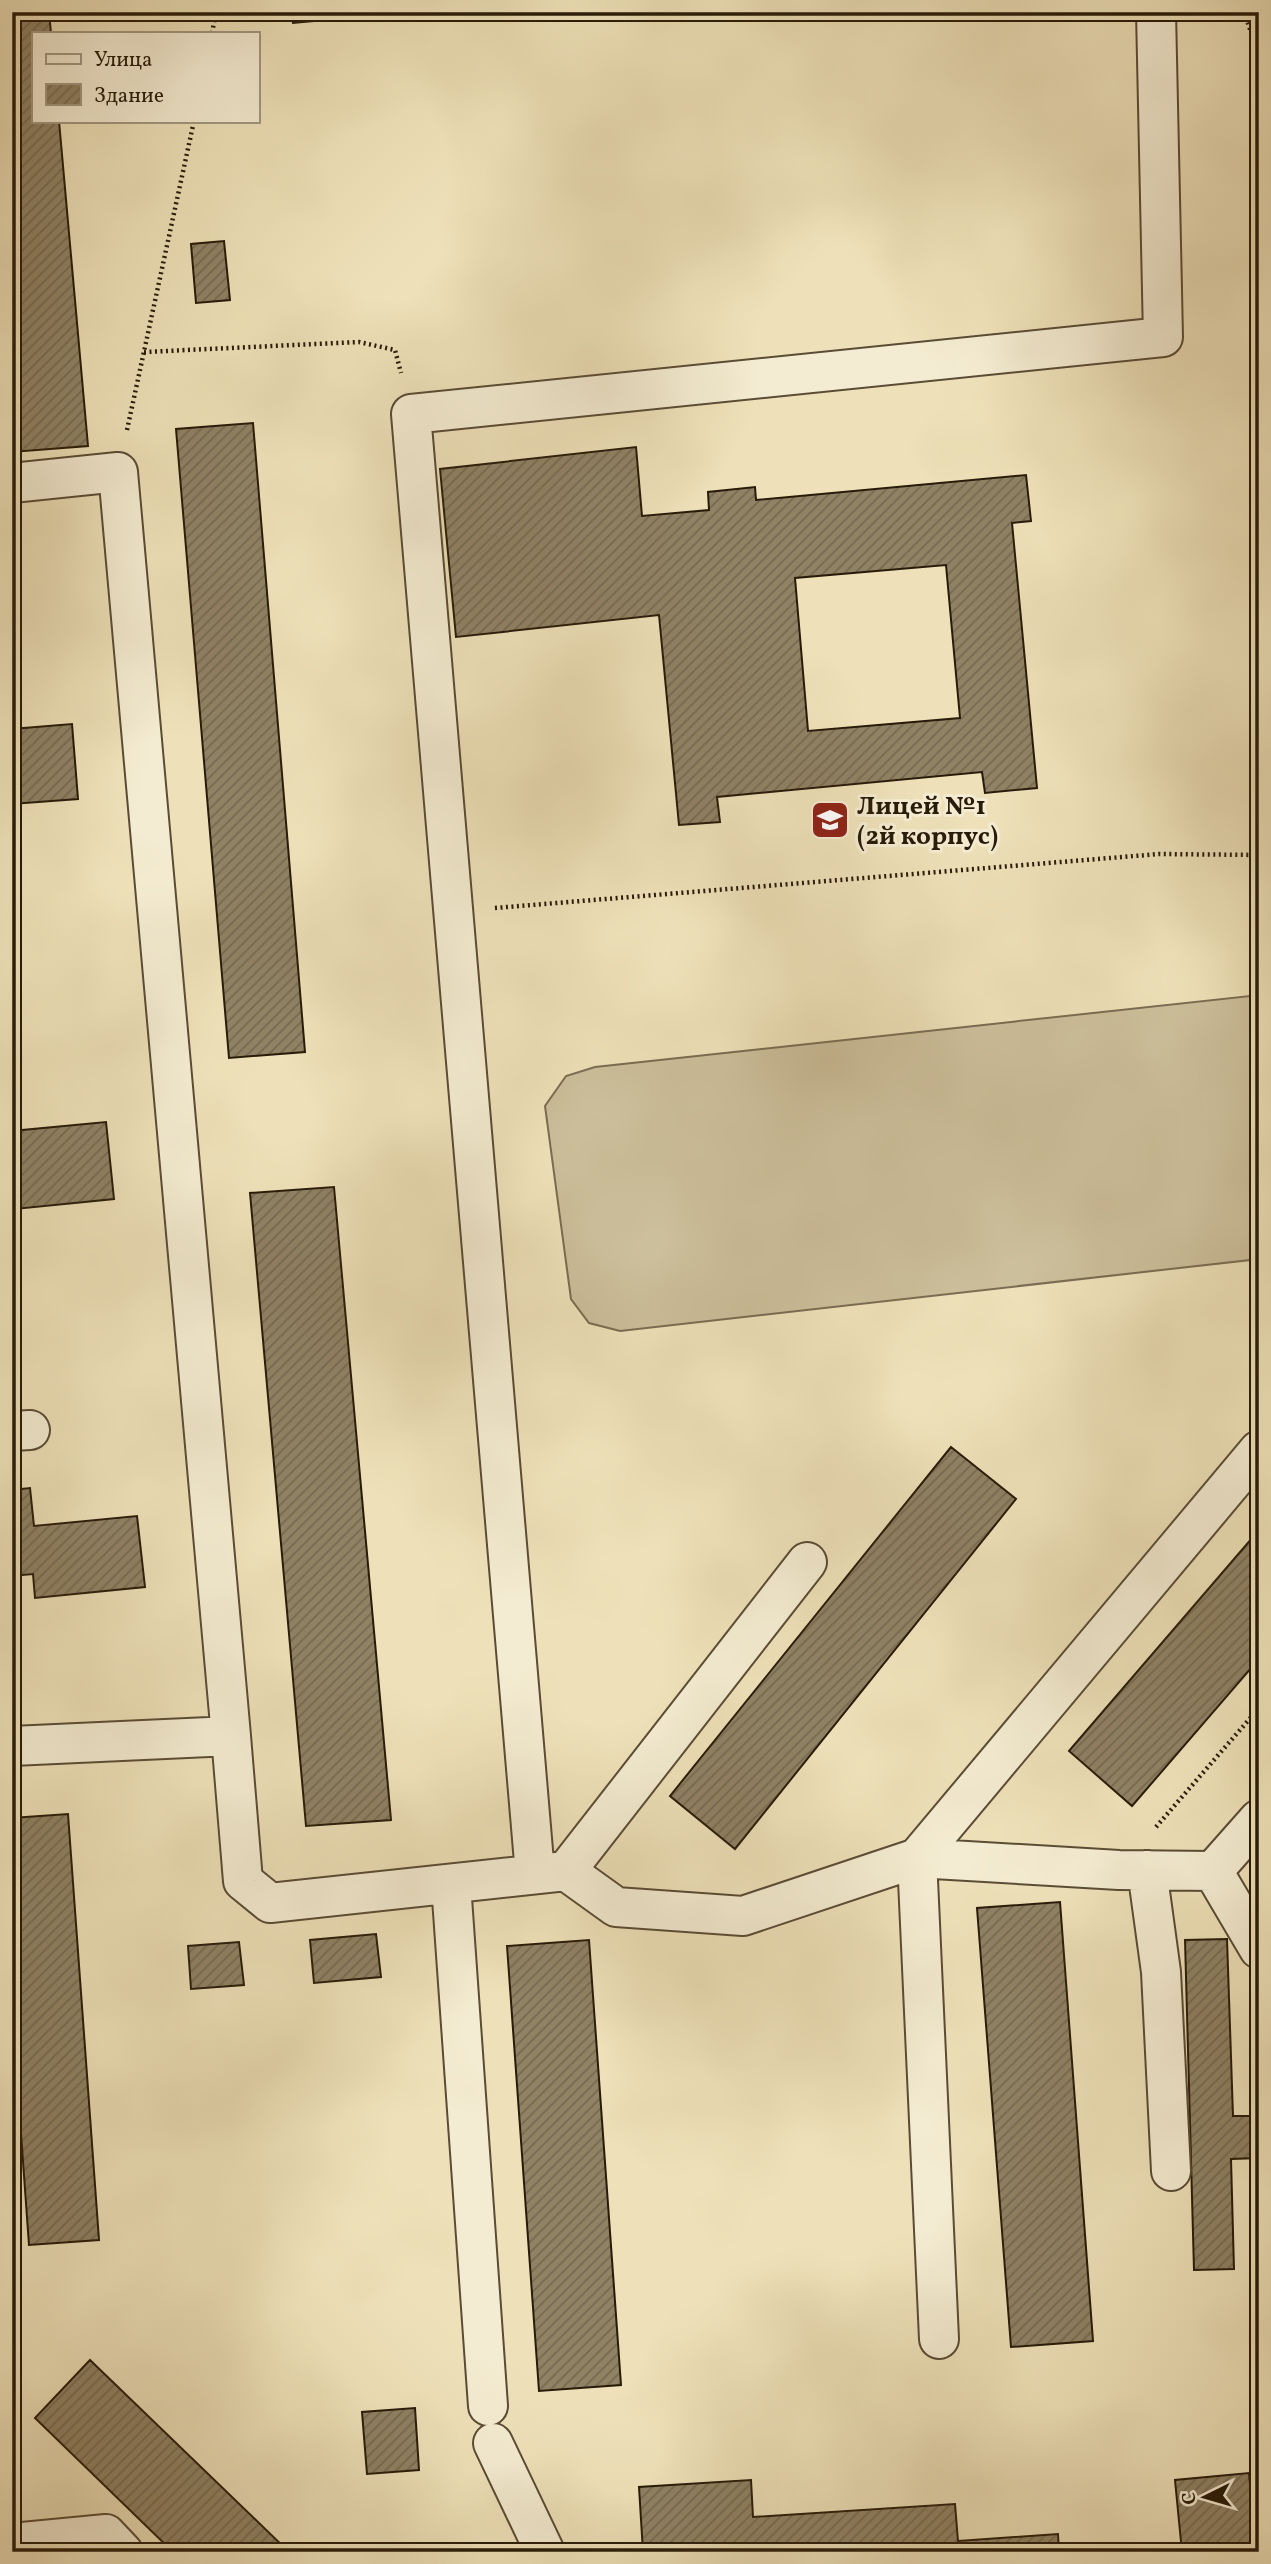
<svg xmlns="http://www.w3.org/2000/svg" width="1271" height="2564" font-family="Vollkorn,serif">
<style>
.grass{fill:#ccbf9b;stroke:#7a6d52;stroke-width:2}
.building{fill:url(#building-hatch);stroke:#281b09;stroke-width:2;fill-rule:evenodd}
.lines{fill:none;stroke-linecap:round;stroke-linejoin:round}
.minor-casing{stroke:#5a4c35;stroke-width:42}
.path{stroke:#281b09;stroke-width:4.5;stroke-dasharray:2 3.5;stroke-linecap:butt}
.minor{stroke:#f4ecd2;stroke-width:38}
.labels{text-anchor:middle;stroke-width:6;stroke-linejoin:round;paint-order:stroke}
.poi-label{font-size:26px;font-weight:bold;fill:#281b09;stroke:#f4ecd2;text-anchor:start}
</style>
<defs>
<pattern id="building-hatch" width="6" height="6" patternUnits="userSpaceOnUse" patternTransform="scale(1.75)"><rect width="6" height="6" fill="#8f8265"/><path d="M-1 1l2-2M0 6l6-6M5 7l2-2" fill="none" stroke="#756a51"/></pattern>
</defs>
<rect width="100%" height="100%" fill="#eee1b9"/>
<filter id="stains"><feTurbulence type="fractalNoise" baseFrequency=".00286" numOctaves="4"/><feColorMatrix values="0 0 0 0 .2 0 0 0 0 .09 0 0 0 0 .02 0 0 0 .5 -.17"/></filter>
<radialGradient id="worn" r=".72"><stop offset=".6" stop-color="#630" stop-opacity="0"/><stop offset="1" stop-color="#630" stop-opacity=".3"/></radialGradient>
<path class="grass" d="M1259,995V1259L620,1331L589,1323L571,1299L545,1106L566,1076L595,1067Z"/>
<path class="building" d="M12,12H49L51,33H33V121H59L88,446L12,452Z
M292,12H414L293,23Z
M224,241L230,300L196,303L191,244Z
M253,423L305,1052L229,1058L176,429Z
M636,447L642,516L709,510L708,492L755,487L756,500L1026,475L1031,521L1012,523L1037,788L985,793L982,772L717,797L720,822L679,825L659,615L456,637L440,469ZM946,565L960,718L808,731L795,578Z
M72,724L78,799L12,804V729Z
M106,1122L114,1199L15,1209L12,1131Z
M334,1187L391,1820L306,1826L250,1193Z
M951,1447L1016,1499L735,1849L670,1796Z
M30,1488L34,1526L137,1516L145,1587L35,1598L33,1574L12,1576V1490Z
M1259,1530V1659L1132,1806L1069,1751Z
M68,1814L99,2240L29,2245L12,2008V1818Z
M1060,1902L1093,2341L1011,2347L977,1908Z
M376,1934L381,1977L314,1983L310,1940Z
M1227,1939L1233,2116H1259V2158L1231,2159L1234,2269L1194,2270L1185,1940Z
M589,1940L621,2385L539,2391L507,1946Z
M239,1942L244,1985L191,1989L188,1946Z
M90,2360L289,2552H173L35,2418Z
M415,2408L419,2470L367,2474L362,2412Z
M1249,2473L1256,2552H1182L1175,2480Z
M751,2480L753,2517L955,2504L958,2541L1058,2534L1059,2552H643L639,2487Z"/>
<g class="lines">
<defs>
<path id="minor" d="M12,483L118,472L231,1736
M12,1431L30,1430
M12,1746L231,1736L243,1881L270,1903L566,1871L616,1907L743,1916L917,1858L1119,1870L1213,1871L1259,1819
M1147,1870L1161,1972L1171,2171
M566,1871L807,1562
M1213,1871L1259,1949
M535,1874L411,414L1163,337L1156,12
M451,1884L488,2406
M939,2339L917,1858L1259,1450
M493,2443L545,2552
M12,2543L106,2534L123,2552"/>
</defs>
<use href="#minor" class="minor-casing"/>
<path class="path" d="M1244,12L1259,55
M212,33L216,12
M144,352L359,342L395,350L401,373
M127,430L194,121
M495,908L1159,854L1259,855
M1156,1827L1259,1708"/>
<use href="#minor" class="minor"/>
</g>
<defs>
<symbol id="school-square" viewBox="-11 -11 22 22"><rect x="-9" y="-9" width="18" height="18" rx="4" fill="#8f2418" stroke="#f4ecd2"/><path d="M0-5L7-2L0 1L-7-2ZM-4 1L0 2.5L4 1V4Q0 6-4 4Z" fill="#fff"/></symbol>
</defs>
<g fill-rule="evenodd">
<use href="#school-square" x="808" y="798" width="44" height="44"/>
</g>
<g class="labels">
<g class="poi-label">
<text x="857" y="814">Лицей №1<tspan x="857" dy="30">(2й корпус)</tspan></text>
</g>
</g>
<rect width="1271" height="2564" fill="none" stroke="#eee1b9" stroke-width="42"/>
<rect x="14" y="14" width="1243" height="2536" fill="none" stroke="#281b09" stroke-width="3.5"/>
<rect x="21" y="21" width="1229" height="2522" fill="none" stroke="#281b09" stroke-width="2"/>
<rect x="32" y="32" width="228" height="91" fill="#f4ecd2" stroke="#a29882" stroke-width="2"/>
<rect x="46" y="54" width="35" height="10" fill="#f4ecd2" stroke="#a29882" stroke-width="2"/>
<text x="94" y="66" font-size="21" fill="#281b09">Улица</text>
<rect x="46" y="84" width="35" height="21" fill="url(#building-hatch)" stroke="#a29882" stroke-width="2"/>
<text x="94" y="102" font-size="21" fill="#281b09">Здание</text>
<g transform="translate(1205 2497) rotate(265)" stroke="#f4ecd2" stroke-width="5" paint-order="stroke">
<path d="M0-5L12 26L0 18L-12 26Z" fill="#281b09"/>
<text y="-10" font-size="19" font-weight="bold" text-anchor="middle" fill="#281b09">С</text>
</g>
<rect width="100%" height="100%" filter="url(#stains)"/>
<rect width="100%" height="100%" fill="url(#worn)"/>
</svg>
